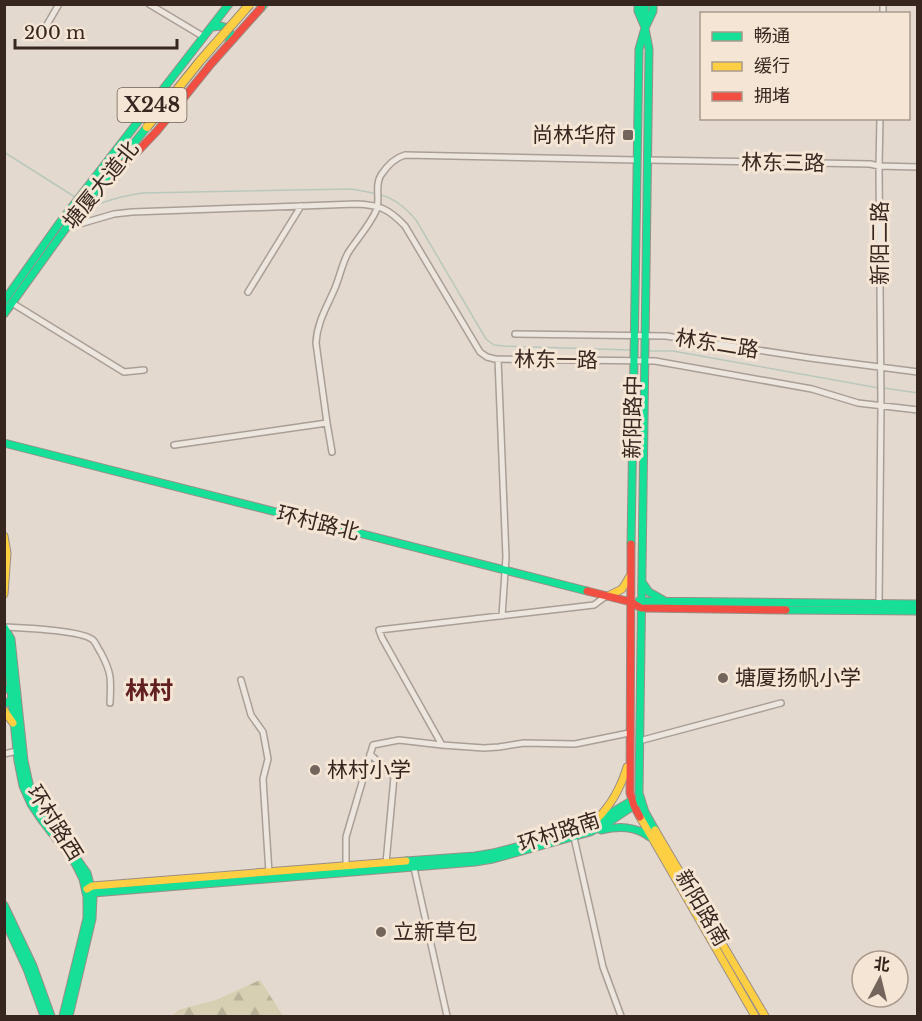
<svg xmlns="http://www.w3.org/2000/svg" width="922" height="1021" font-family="'Libre Baskerville','Noto Sans SC',serif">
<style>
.forest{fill:url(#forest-firs)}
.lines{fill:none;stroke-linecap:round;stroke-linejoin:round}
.stream{stroke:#b9c8bc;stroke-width:1.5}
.street-casing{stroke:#a99f97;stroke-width:8}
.fast-casing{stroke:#998e87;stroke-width:9}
.slow-casing{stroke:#998e87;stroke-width:9}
.jam-casing{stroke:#998e87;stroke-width:9}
.street{stroke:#ece6df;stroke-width:5}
.fast{stroke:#16e098;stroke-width:7}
.slow{stroke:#ffcf43;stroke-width:7}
.jam{stroke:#f24e42;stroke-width:7}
.slow-bridge-casing{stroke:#8f857e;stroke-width:10;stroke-linecap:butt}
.slow-bridge{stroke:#ffcf43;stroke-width:8}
.poi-dot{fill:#74655c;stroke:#f4e5d4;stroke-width:2}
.labels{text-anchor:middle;stroke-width:6;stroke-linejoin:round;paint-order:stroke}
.shield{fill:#f4e5d4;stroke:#705f55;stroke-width:1.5}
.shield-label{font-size:20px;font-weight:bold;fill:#37261f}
.poi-label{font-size:21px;fill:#37261f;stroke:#f4e5d4;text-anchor:start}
.street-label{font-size:21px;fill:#37261f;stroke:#f4e5d4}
.quarter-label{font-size:24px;font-weight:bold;fill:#622120;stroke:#f4e5d4}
</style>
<defs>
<pattern id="forest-firs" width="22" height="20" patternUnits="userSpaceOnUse" patternTransform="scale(1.5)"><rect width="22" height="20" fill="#d6cfb1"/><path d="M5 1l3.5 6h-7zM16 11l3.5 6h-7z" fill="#b8b298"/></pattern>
</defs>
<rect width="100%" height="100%" fill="#e4d9ce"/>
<path class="forest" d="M260,980L283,1016H172L178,1010L216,1000Z"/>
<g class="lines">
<path class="stream" d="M4,152L75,197
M90,204L101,203L121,197L142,193L351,189C382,194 395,195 416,220L486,339L494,345L504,346L630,350
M647,351H673L879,388
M884,388L918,393"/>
<defs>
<path id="street" d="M149,4L204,37
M883,14V4
M41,35L59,4
M648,160L870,164L879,166L918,167
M66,228L114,214L132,212L356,204C379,205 388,208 405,226L480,352L487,357L495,359L655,361L812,389L858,403L918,410
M248,292L301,206
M12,303L124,372L144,370
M515,334L666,336L810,358L918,372
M498,359L506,557L502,616
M174,445L327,423
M332,452L327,423L316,343C317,322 327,307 335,288C340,276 342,264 348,253C357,239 369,226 376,211C381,200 374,186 381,175C387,166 394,158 405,155L637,160
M879,604L881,406L879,166L880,118
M4,627C23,628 82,630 93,640C96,643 98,649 101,653C112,674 111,679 110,703
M241,680L251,715L263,732L268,759L263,779L269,873
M639,741L781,703
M442,745L382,638L379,630L594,605L606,596
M4,754L17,751
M370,754L394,777L386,863
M573,833L603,967L621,1016
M346,868V837L373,745L399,740L442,745L484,748L499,747L524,743L575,744L629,733
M414,868L447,1016"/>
<path id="fast" d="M638,4V11L644,25
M645,4V28L649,49L639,793L645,812L655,830
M261,8L264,4
M212,27L221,26L228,28L231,35L229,43
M4,301L58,225L229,4
M4,314L66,228L147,127
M4,443L587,591
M631,544L639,49L645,28L653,11V4
M642,582L649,592L663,600
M639,601L918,604
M786,610L918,611
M4,627L11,639L24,761L30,788L43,811L87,873L93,896L92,919L69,1016
M5,630L18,761L23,786L31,804L41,819L75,863L83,879L87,897V918L63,1016
M4,689H11L17,693L12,700L6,703
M601,830C619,826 635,826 650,837
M406,861L475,856L493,853L573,832L588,827L631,801H635
M87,889L93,893L475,862L493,859L590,832L606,824L636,804
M4,905L33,966L51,1016
M4,919L27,969L44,1016"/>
<path id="slow" d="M4,536L7,553L4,594
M608,596L622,589L630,576
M4,710L13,723
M640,817L755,1016
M597,819C612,804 621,787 627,767
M655,830L765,1016
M87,889L92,886L406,861"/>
<path id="jam" d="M115,170L139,150L157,131L211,64L261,8L262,4
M631,544L630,793L634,806L640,817
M587,591L631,602L641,608L786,610"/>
</defs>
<use href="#street" class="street-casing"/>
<use href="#fast" class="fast-casing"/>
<use href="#slow" class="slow-casing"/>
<use href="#jam" class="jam-casing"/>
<use href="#street" class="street"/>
<use href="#fast" class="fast"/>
<use href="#slow" class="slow"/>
<use href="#jam" class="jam"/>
<defs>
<path id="slow-bridge" d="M147,127L200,61L250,4"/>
</defs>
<use href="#slow-bridge" class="slow-bridge-casing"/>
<use href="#slow-bridge" class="slow-bridge"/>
</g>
<g class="poi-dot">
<rect x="622" y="129" width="12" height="12" rx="3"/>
<circle cx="723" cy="678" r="6"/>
<circle cx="315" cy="770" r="6"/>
<circle cx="381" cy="932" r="6"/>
</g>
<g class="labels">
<rect class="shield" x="117.5" y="88" width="69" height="34" rx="4.5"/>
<g class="shield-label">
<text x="152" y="112">X248</text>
</g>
<g class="poi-label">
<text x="616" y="142" text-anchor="end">尚林华府</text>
<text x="735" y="685">塘厦扬帆小学</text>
<text x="327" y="777">林村小学</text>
<text x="393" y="939">立新草包</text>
</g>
<g class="street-label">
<text transform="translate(783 163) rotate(1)" y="7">林东三路</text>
<text transform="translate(101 185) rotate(-51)" y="7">塘厦大道北</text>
<text transform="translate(880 243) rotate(-90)" y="7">新阳二路</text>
<text transform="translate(717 344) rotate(9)" y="7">林东二路</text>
<text transform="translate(556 360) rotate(1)" y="7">林东一路</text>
<text transform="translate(633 417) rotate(-89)" y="7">新阳路中</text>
<text transform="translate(318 523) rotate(14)" y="7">环村路北</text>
<text transform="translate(55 823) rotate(58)" y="7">环村路西</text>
<text transform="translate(559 832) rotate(-18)" y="7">环村路南</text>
<text transform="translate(702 908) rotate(60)" y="7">新阳路南</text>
</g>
<g class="quarter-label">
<text x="149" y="699">林村</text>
</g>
</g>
<rect width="922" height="1021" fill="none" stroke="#37261f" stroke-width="12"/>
<rect x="700" y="12" width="210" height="108" fill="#f4e5d4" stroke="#a8998c" stroke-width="1.5"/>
<rect x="712" y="32" width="30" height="9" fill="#16e098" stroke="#a8998c" stroke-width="1.5"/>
<text x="754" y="42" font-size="18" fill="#37261f">畅通</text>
<rect x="712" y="62" width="30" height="9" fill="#ffcf43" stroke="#a8998c" stroke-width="1.5"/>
<text x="754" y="72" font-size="18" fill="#37261f">缓行</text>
<rect x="712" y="92" width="30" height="9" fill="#f24e42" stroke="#a8998c" stroke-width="1.5"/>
<text x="754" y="102" font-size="18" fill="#37261f">拥堵</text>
<g transform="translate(880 979) rotate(7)"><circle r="28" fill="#f4e5d4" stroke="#a8998c" stroke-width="1.5"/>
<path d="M0-4.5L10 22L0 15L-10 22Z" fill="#74655c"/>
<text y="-9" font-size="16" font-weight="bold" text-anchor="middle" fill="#37261f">北</text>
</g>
<path d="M15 39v9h162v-9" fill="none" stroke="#37261f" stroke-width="3"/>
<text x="24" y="39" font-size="18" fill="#37261f" stroke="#f4e5d4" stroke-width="4.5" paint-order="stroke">200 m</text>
</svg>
